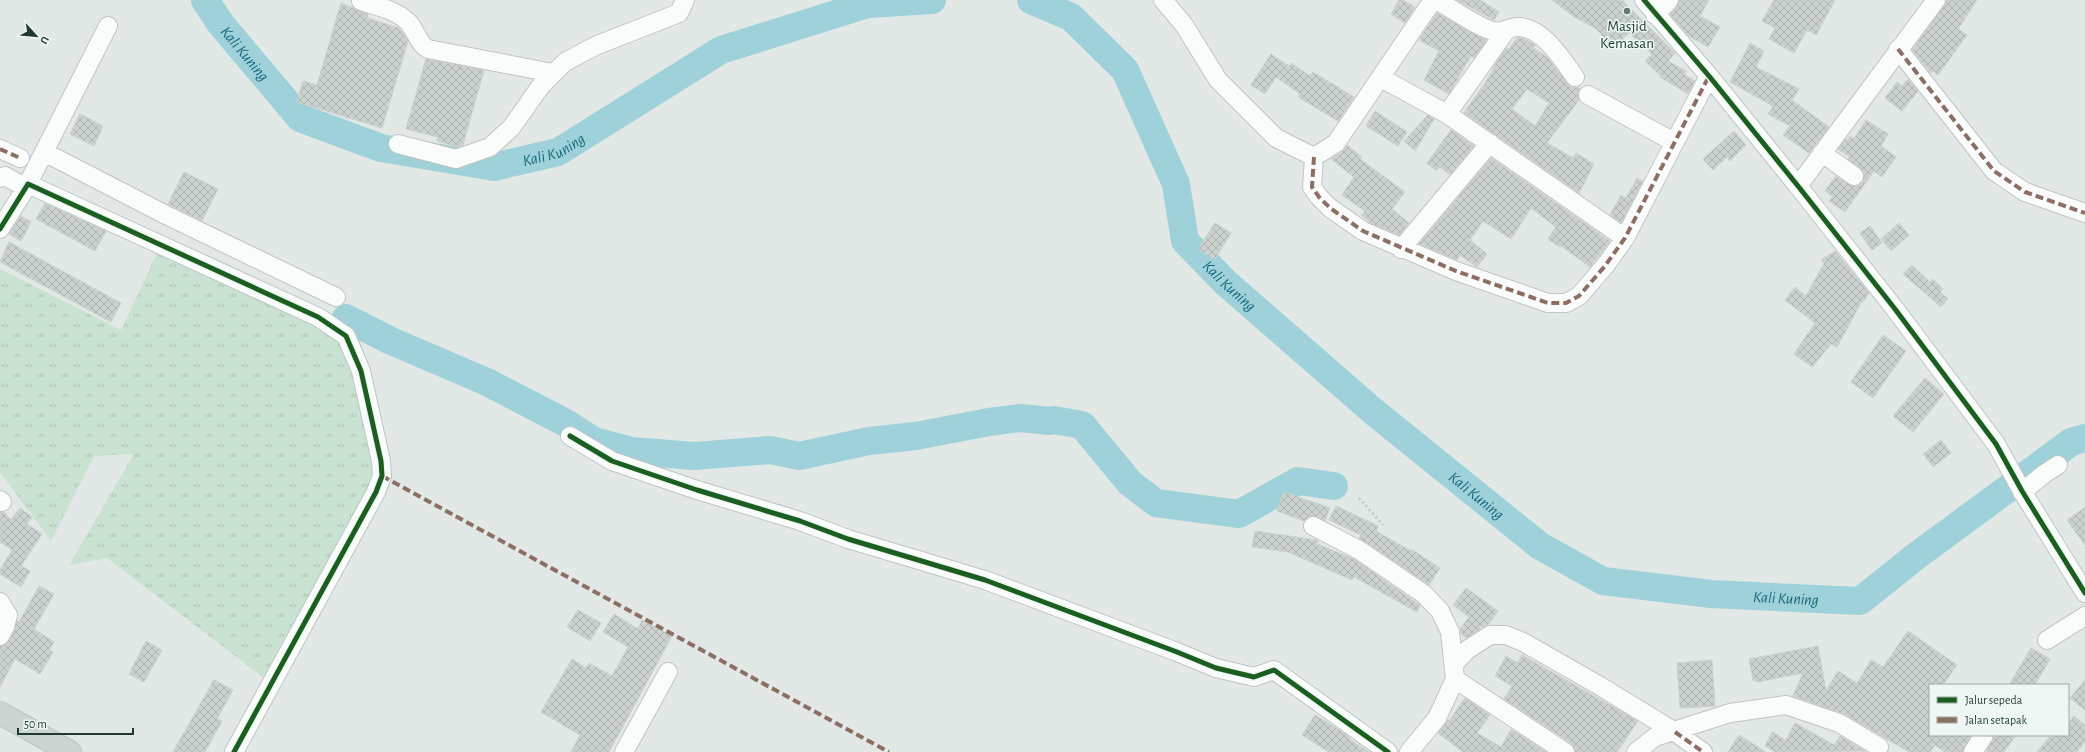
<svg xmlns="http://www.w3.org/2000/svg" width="2085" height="752" font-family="'Alegreya Sans',sans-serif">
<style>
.grass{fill:url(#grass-tufts)}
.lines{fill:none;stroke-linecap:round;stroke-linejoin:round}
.river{stroke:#9ed1d9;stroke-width:28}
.building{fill:url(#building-cross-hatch);stroke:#cad1ce;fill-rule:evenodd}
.minor-casing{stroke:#bec5c2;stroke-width:20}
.major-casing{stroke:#bbc5c1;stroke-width:24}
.path{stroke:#bfc8c4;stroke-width:2.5;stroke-dasharray:2 3;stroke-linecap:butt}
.minor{stroke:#fafcfb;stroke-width:18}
.major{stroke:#ccd4d2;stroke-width:22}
.quiet{stroke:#8d6e63;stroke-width:4;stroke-dasharray:8 4;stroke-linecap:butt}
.cycleway-casing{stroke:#eef7f3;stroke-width:8}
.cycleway{stroke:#1b5e20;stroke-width:5}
.poi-dot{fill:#627871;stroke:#eef7f3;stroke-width:1.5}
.labels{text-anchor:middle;stroke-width:3;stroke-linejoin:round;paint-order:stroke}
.poi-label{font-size:15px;fill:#1e3b33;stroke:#eef7f3}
.water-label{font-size:16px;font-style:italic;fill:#15687a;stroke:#eef7f3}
</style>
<defs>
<pattern id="grass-tufts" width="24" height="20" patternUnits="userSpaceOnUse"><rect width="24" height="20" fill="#c9e2d1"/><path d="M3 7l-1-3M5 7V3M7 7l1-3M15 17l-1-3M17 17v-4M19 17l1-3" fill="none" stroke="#acc3b4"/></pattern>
<pattern id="building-cross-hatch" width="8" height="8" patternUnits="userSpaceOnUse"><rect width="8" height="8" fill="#cbd1cf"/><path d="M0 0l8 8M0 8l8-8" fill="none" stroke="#aeb4b2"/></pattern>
</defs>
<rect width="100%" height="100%" fill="#e1e8e5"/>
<path class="grass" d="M161,245L346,336L382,476L272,684L107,558L69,565L134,454L94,456L51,541L0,472V269L121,330Z"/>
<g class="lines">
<g class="river">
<path id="s1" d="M205,0L220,23L300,118L381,148L494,167L558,152L721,50L868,4L932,0"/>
<path id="s2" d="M1031,0L1071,17L1125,70L1176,184L1185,241L1226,283L1374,412L1540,546L1603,581L1711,594L1860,601L1915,557L2071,442L2085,438"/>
<path d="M346,318L389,340L487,382L566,423L594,441L632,451L694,456L770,450L799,456L869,441L916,436L989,422L1020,418L1050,421L1054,420L1082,425L1130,483L1156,503L1239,514L1298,481L1334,486"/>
</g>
</g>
<path class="building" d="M1399,0H1403L1415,7L1405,23L1391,14Z
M1457,0H1480L1499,12L1494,20Z
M1552,0H1622L1675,53L1668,61L1686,71L1684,74L1695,81L1688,94L1660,77L1661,76L1645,61L1652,54L1629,33L1614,48L1598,31V30L1573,16Z
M1679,0H1709L1700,16L1720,27L1708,47L1689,36L1670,14L1677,7Z
M1774,0H1835L1816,35L1807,30L1794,53L1769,39L1775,28L1762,21Z
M1946,0H1977L1958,29L1967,35L1938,75L1933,71L1931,73L1912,50L1944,6Z
M341,3L368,14L367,18L399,28L408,41L382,128L297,102L303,81L317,85Z
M1437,13L1487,40L1474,58L1471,56L1449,94L1424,80L1439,51L1419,40Z
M1517,38H1523L1535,45L1533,48L1547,57L1567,83L1571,87L1580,88L1578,95L1579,100L1547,143L1573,158L1576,153L1594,164L1579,193L1464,113L1485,83L1494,68H1493L1506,48L1509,49ZM1527,89L1549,103L1535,126L1512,109Z
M1750,43L1764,51L1756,67L1799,89L1792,100L1829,127L1809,153L1783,135L1790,126L1768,114L1773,106L1730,82Z
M1271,54L1289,66L1291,63L1310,76L1313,72L1354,97L1338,121L1298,97L1300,94L1276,77L1265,94L1251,85Z
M426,59L484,70L463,145L458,147L437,141L438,137L406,129Z
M1908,79L1918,91L1902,111L1885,98L1897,82L1902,86Z
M1375,111L1407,132L1398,146L1366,126Z
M80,114L103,126L94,146L70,134Z
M1428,115L1434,119L1415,151L1404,141Z
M1866,120L1888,134L1881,146L1896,157L1882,177L1874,171L1845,212L1829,201L1833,197L1825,191L1836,176L1853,186L1859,185L1863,182V171L1848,159L1850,157L1838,149L1846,139L1848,140L1850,136L1854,139Z
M1451,130L1474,146L1450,175L1440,167L1436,171L1427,163Z
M1734,131L1746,145L1730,161L1727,157L1713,170L1703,159Z
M1347,145L1362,157L1360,159L1405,192L1392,209L1409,223L1399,235L1372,224L1361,215L1365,211L1342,195L1354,177L1331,159L1342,152Z
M1491,158L1610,241L1590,267L1561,246L1560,247L1548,239L1556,227L1531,208L1511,239L1483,221L1470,240L1487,254L1477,267L1460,255L1457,260L1419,244Z
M184,172L218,189L202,221L168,204Z
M1637,178L1643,181L1621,223L1610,215L1621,195L1626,198Z
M45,203L106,231L95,251L36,219Z
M21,216L31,222L21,241L9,234Z
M1215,223L1231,233L1215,259L1198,249Z
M1899,223L1909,235L1891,251L1881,239Z
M1870,226L1882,243L1872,250L1860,233Z
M9,242L121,303L111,322L0,262Z
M1835,251L1869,293L1863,302L1862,301L1837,347L1831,344L1812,367L1794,354L1815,323L1785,300L1795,287L1806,296L1824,263L1821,260Z
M1912,265L1930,282L1933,279L1943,289L1940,292L1948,299L1941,307L1903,274Z
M1883,335L1906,351L1873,398L1851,382Z
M1925,378L1944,394L1913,432L1893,416Z
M1941,440L1951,453L1933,467L1923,454Z
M1284,492L1330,508L1325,521L1313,516L1308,517L1304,521L1277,511Z
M1336,506L1378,526L1376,531L1411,551V549L1440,568L1429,585L1359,538L1361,535L1329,520Z
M2085,507V545L2067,520Z
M20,508L32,517L27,524L42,534L21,566L30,571L21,587L0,574V570L12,550L0,542V512H4L11,520Z
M1255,531L1316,540L1318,541L1317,544L1354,559L1420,605L1417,612L1354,577L1352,580L1288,552L1252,547Z
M39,586L54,594L34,629L54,642L49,650L53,652L40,674L15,659L0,687V646L9,641L17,621L19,622Z
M1466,588L1498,611L1488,625L1483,627L1481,626L1478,631L1466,638L1461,634L1460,629L1469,617L1453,605Z
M578,610L601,623L590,641L567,627Z
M614,614L638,629L642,620L672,636L609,752H571L580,735L541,712L572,659L586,668L589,663L612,676L628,647L603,632Z
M1908,631L1957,665L1943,685H1930V735H1971L1963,752H1945L1935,745L1930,752H1909L1844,714L1793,696L1803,673L1758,682L1753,680L1749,659L1818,646L1826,691L1838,671L1857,683L1871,660L1883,667Z
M146,641L162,650L144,682L129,674Z
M2031,648L2050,659L2035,685H2009Z
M1522,655L1638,721L1617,752H1575L1571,743L1504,699L1512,686L1495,676L1506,656L1518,663Z
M1712,660L1715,706L1680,708L1677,663Z
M214,680L233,690L217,719L222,721L205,752H173Z
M2085,680V710L2070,698Z
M1465,698L1490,715L1477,733L1501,747L1511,729L1546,752H1463L1438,733L1448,720L1449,721Z
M1315,715L1347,735L1350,738L1349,739L1369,752H1329L1302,735Z
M2074,716L2085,725V742L2077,752H2037L2051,735H2068V724Z
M1795,723L1834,745L1840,736L1865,751L1775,752L1765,746L1772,732L1786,740Z
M1739,735L1766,752H1728Z
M1994,735H2016L2004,752H1986Z"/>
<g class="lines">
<defs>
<path id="minor" d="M1163,0L1184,25L1218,80L1276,138L1314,157L1336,143L1433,0
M1436,0C1453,9 1470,22 1487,29C1501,35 1506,28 1517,27C1542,26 1562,59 1575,77
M1644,0L1709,76L1798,186L1895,309L1996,444L2022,491L2085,593
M361,1C376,6 396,10 407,21C416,29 418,44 428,49L553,73
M1655,15L1669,0
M1898,49L1994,171L2025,192L2085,213
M1381,78L1447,114L1625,238
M1588,95L1674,142
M1447,114L1505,32
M398,144L456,159L490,147L511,128L540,87L565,62L595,46L679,13L685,0
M0,149L20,158
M44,152L108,26
M1822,153L1854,176
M1314,157L1312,187L1319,197L1330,208L1363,231L1456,271L1548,303H1566L1579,296L1605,266L1625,238L1709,76
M0,178L5,176L26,188
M28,184L318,317L346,336L361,371L381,461L382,476L376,492L234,752
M1798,186L1936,0
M0,229L26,188L44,152L166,215L336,297
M1401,249L1490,143
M570,436L612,461L697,490L800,521L848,539L985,580L1177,652L1216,668L1254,677L1274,670L1388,752
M2022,492L2044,474L2058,465
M0,500L2,502
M1313,526L1359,550L1424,594L1440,611L1450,632L1455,679L1437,718L1409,752
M0,602L8,615L5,627L0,636
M2047,640L2085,616
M1455,663L1467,650L1490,635H1506L1523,642L1600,686L1675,732L1703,752
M1455,679L1565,752
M624,752L668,672
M1636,752L1655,737L1730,713L1786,705L1839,723L1879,747
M1973,752L1984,735"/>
<path id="major" d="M0,713L70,752"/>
</defs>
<use href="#minor" class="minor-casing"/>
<use href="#major" class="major-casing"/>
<path class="path" d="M1359,498L1383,525"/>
<use href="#minor" class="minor"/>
<use href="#major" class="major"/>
<path class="quiet" d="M1898,49L1994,171L2025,192L2085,213
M0,149L20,158
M1314,157L1312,187L1319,197L1330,208L1363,231L1456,271L1548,303H1566L1579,296L1605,266L1625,238L1709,76
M382,476L889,752
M1675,732L1703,752"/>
<defs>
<path id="cycleway" d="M1644,0L1709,76L1798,186L1895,309L1996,444L2022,491L2085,593
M0,229L28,184L318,317L346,336L361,371L381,461L382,476L376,492L234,752
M570,436L612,461L697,490L800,521L848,539L985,580L1177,652L1216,668L1254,677L1274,670L1388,752"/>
</defs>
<use href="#cycleway" class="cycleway-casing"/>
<use href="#cycleway" class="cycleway"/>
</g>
<circle class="poi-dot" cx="1627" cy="11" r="4"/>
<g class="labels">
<g class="poi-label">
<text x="1627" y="31">Masjid<tspan x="1627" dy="17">Kemasan</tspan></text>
</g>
<g class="water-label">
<text dy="6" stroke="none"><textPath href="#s1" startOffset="67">Kali Kuning</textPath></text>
<text dy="6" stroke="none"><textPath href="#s1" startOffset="415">Kali Kuning</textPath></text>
<text dy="6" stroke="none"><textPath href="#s2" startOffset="365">Kali Kuning</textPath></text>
<text dy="6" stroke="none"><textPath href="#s2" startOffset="689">Kali Kuning</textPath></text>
<text dy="6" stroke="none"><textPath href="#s2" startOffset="1026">Kali Kuning</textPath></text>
</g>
</g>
<rect x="1929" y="684" width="140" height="52" fill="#eef7f3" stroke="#9baca6"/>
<rect x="1937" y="697" width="20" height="6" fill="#1b5e20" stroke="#9baca6"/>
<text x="1965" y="704" font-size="12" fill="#1e3b33">Jalur sepeda</text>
<rect x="1937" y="717" width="20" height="6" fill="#8d6e63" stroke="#9baca6"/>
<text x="1965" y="724" font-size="12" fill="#1e3b33">Jalan setapak</text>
<g transform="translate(36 36) rotate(117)" stroke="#eef7f3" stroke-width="3" paint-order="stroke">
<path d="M0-3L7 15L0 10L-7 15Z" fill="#1e3b33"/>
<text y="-6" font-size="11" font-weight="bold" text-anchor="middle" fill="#1e3b33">U</text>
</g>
<path d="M18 728v6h115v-6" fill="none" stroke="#1e3b33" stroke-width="2"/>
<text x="24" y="728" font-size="12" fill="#1e3b33" stroke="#eef7f3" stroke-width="3" paint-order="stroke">50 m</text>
</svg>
